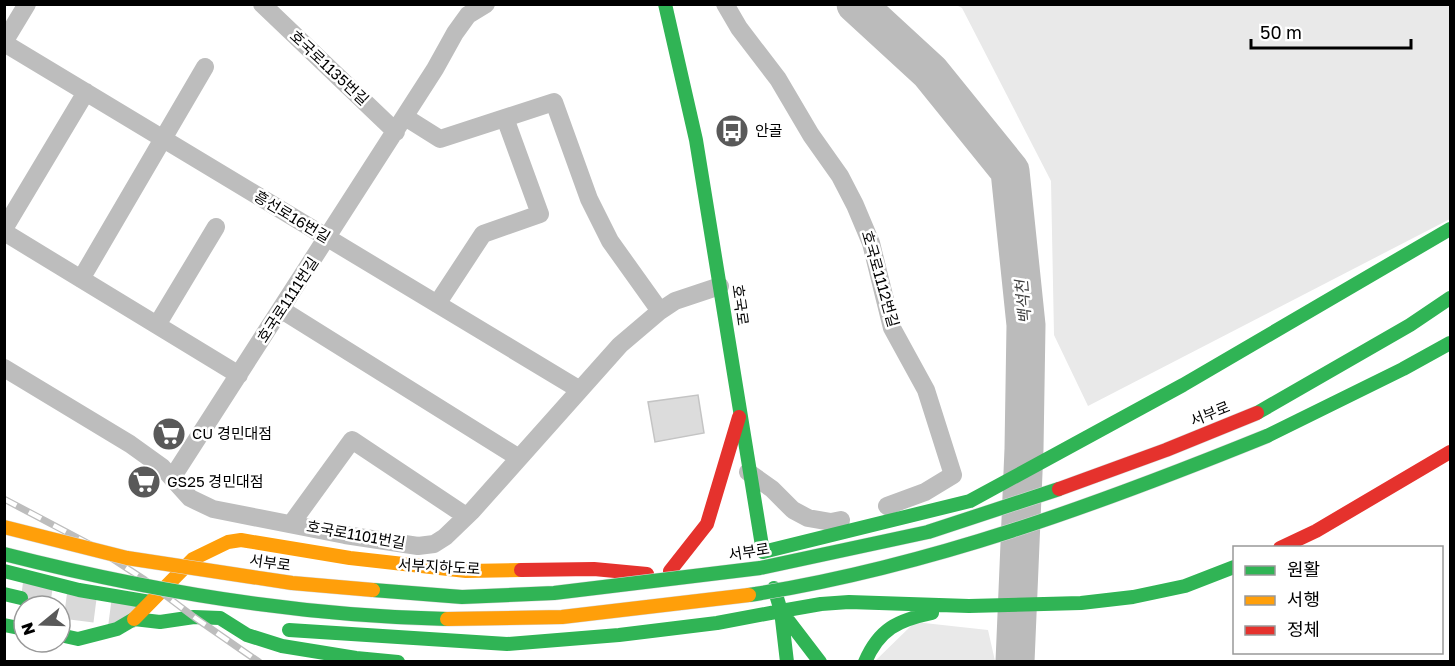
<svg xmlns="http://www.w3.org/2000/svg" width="1455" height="666" font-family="'Golos Text','Noto Sans KR',sans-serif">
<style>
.green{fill:#e9e9e9}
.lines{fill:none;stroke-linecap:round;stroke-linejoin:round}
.river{stroke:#bbb;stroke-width:39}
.building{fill:#dcdcdc;stroke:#c4c4c4;stroke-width:1.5}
.primary-tunnel{stroke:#d9d9d9;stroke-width:30;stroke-dasharray:30 15;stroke-linecap:butt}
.street{stroke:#bdbdbd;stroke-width:18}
.fast{stroke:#30b455;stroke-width:14}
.slow{stroke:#ff9f0a;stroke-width:14}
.jam{stroke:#e5322d;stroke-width:14}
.rail-casing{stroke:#bdbdbd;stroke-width:7}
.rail{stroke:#fff;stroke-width:4.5;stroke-dasharray:14;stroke-linecap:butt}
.fast-bridge-casing{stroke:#dbdbdb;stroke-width:15;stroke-linecap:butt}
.slow-bridge-casing{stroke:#dbdbdb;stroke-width:15;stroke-linecap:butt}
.jam-bridge-casing{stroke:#dbdbdb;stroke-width:15;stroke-linecap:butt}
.fast-bridge{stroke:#30b455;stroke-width:14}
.slow-bridge{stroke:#ff9f0a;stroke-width:14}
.jam-bridge{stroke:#e5322d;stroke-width:14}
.labels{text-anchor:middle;stroke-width:5;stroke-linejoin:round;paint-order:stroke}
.street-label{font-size:15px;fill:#000;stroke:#fff}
.poi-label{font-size:15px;fill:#000;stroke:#fff;text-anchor:start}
.water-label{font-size:16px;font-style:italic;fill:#3f3f3f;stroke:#fff}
</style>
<rect width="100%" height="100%" fill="#fff"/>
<path class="green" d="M956,5H1450V219L1088,406L1054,335L1051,181L962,8Z
M915,622L988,630L995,661L874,662Z"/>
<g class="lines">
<path class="river" d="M856,4L930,72L1010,171L1026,325L1024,449L1015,662"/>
</g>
<path class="building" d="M698,395L704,433L655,442L648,402Z"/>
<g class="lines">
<path class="primary-tunnel" d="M21,598L137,613"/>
<path class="street" d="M262,4L396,132
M725,4L739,28L778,79L811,135L840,176L855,205L871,243L892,328L926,390L953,475L925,492L887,506
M4,42L27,4
M4,43L580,390
M405,117L440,139L554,102L589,199L610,241L660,311
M4,229L86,92
M4,232L239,375
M81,279L205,67
M437,304L483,234L540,214L505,118
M282,310L519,458
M157,325L216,227
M4,368L130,444L162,467L190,498L213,509L345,535L418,546L434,544L445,537L472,511L620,345L660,311L675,301L720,286
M748,472L772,489L793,510L808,518L831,522L841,520
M172,478L435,69L455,33L468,15L486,4
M291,524L352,440L466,516"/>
<path class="fast" d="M665,4L696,140L763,552
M1257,413L1410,325L1450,298
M1267,436L1403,369L1450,343
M763,552L970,501L1183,385L1450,229
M4,571L79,590L150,602
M774,588L781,611L787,662
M4,594L21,598
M781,611L820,662
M781,611L821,604L849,602L969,606L1081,603L1133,597L1185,586L1234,567
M4,625L24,629
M289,630L507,644L619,635L717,623L781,611
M60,635L78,639L117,629L134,619L160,622L194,617L220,618L247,635L282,646L356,658L398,662
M865,662C879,629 898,620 932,613"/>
<path class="slow" d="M134,619L193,559L228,542L241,540L350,558L466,571L521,570"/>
<path class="jam" d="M1280,548L1316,531L1450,452
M521,570L594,569L647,574
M670,571L707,524L739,417"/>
<defs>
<path id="rail" d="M4,499L93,546L145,580L194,617L259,662"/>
</defs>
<use href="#rail" class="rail-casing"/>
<use href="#rail" class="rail"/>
<defs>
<path id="fast-bridge" d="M4,554C149,591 296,616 447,619
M373,590L462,597L554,593L760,568L928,532L1059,489
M749,595C929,567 1099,504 1267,436"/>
<path id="slow-bridge" d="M4,527L127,558L292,583L373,590
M447,619L562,617L749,595"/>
<path id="jam-bridge" d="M1059,489L1166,450L1257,413"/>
</defs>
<use href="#fast-bridge" class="fast-bridge-casing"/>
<use href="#slow-bridge" class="slow-bridge-casing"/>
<use href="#jam-bridge" class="jam-bridge-casing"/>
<use href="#fast-bridge" class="fast-bridge"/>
<use href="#slow-bridge" class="slow-bridge"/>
<use href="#jam-bridge" class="jam-bridge"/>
</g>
<defs>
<symbol id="bus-disc" viewBox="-11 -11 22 22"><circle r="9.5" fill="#595959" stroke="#fff"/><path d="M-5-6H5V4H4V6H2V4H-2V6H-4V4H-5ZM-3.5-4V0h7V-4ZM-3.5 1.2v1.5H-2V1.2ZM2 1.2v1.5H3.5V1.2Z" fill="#fff"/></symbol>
<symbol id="supermarket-disc" viewBox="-11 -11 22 22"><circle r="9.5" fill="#595959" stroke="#fff"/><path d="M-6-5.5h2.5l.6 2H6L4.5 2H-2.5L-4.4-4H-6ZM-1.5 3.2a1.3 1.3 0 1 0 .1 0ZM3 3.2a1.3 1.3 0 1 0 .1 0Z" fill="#fff"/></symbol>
</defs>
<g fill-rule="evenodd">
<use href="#bus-disc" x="713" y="112" width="38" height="38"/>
<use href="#supermarket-disc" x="150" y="415" width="38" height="38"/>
<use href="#supermarket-disc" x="125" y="463" width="38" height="38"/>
</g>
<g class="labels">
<g class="street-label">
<text transform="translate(329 68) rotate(43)" y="5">호국로1135번길</text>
<text transform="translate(292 217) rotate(31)" y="5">흥선로16번길</text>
<text transform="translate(880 279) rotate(74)" y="5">호국로1112번길</text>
<text transform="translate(288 300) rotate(-57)" y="5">호국로1111번길</text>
<text transform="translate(740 305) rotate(82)" y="5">호국로</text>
<text transform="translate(1210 414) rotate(-22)" y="5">서부로</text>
<text transform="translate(356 535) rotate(10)" y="5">호국로1101번길</text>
<text transform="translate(749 552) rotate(-9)" y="5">서부로</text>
<text transform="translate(270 563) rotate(8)" y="5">서부로</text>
<text transform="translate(439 567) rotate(3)" y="5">서부지하도로</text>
</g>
<g class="poi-label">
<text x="755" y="136">안골</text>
<text x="192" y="439">CU 경민대점</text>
<text x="167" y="487">GS25 경민대점</text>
</g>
<g class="water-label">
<text transform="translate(1023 302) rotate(-95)" y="6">백석천</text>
</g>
</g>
<rect width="1455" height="666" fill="none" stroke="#000000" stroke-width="12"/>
<rect x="1233" y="546" width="210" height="108" fill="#ffffff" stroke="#999999" stroke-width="1.5"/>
<rect x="1245" y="566" width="30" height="9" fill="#30b455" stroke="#999999" stroke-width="1.5"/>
<text x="1287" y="576" font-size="18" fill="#000000">원활</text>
<rect x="1245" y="596" width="30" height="9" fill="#ff9f0a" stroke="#999999" stroke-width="1.5"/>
<text x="1287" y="606" font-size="18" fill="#000000">서행</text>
<rect x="1245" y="626" width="30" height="9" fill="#e5322d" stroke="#999999" stroke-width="1.5"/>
<text x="1287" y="636" font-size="18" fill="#000000">정체</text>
<g transform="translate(42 624) rotate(251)"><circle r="28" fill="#ffffff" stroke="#999999" stroke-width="1.5"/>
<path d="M0-4.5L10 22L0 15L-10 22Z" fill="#595959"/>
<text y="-9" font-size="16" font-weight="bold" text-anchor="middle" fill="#000000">N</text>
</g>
<path d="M1251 39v9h160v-9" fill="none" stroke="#000000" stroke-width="3"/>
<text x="1260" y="39" font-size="18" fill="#000000" stroke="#ffffff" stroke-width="4.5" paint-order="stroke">50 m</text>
</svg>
